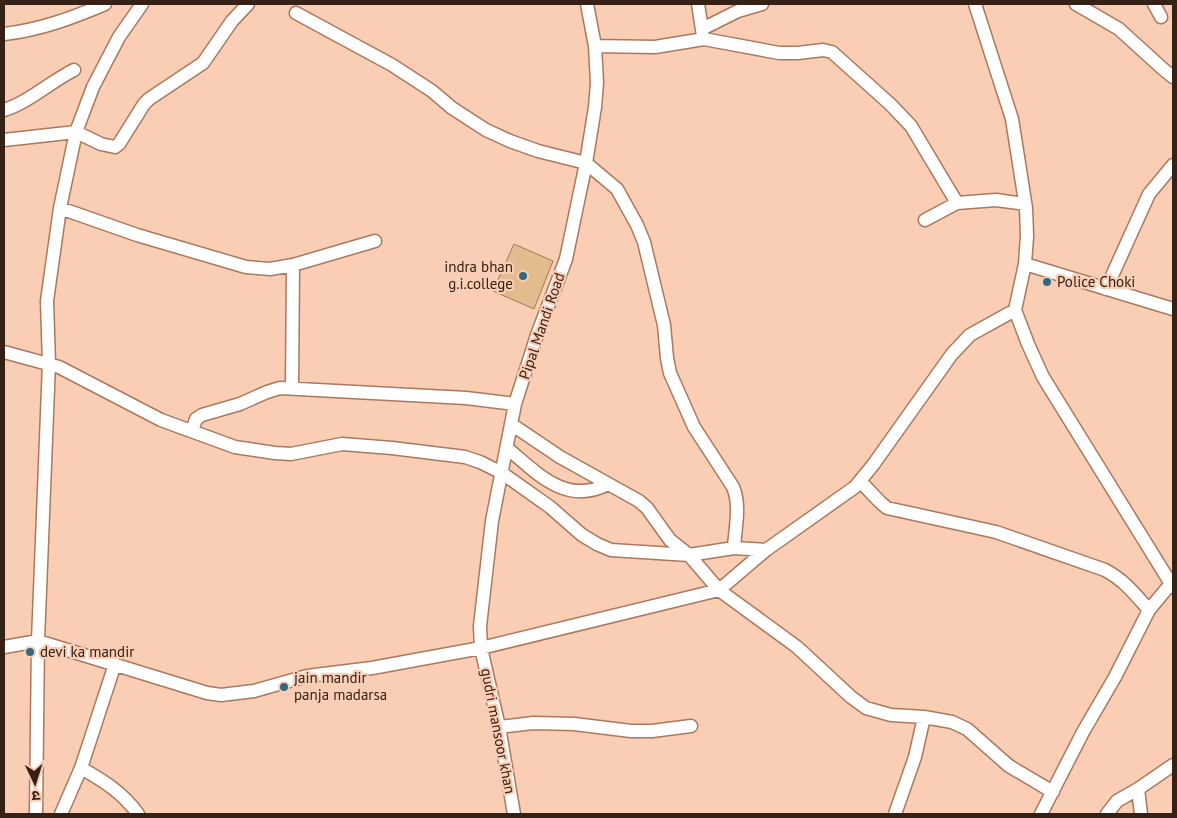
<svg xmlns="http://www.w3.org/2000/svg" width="1177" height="818" font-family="'PT Sans','Noto Sans Devanagari',sans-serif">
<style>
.building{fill:#e4bb8e;stroke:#a27b50}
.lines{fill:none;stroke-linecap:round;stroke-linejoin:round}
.minor-casing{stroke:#ac785c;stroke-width:15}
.minor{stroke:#fff;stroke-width:12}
.poi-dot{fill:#316a84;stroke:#facdb5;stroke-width:2}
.labels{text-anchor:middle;stroke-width:4.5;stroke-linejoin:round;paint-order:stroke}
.poi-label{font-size:15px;fill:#362116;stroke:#facdb5;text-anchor:start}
.street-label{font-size:15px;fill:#362116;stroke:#facdb5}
</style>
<rect width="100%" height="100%" fill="#facdb5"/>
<path class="building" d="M514,244L553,261L534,309L493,291Z"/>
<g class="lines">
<defs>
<path id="minor" d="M698,4L703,36
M975,4L1012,119L1026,208L1027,236L1025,264L1015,310L1028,344L1043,377L1173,587
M1076,4L1119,29L1163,69L1173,77
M1154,4L1161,17
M296,13L392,65L432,91L452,108L486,130L510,141L538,151L586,163L617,189L637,225L644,242L664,325L667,358L670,373L694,427L733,487C741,506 735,528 734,548
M702,29L738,11L762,4
M4,34C40,30 72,18 105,4
M595,46L655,47L704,39L779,53H798L823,50L832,52L890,104L911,126L957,203
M4,110C29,102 50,82 74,70
M4,140L76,132L101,144L115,147L119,144L144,104L149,99L203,63L232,21L248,4
M60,208L137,235L246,267L270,269L293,265L375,241
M925,220L957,203L996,200L1025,204
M1025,264L1173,309
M1106,289L1149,194L1173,165
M4,352L59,367L161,420L235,447L275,453L291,454L342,444L392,448L465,457L480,462L502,473L550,507L582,535L597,544L611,550L689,555L734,548L766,550
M292,389L293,265
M511,424L560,457L639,501L647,508L670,540L689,555L719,590L797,647L851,697L866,708L891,715L924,717L952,722L967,729L1009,766L1053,792
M192,431L196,419L202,415L240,404L267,392L280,388L466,398L515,404
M507,448C537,473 566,506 608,484
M860,481L880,502L887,508L996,532L1105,570C1124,580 1135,594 1149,610
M4,647L38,641L207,693L221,695L254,691L307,676L372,668L481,648L719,590L766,550L855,487L873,465L952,354L970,335L1015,310
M499,727L533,723L574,724L631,731H652L691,726
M81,768C104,781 123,793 138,814
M1138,789L1141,814
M36,814L38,641L49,363L47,301L60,208L76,132L93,87L107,60L119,37L142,4
M61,814L81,768L115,664
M514,814L499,727L481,648L480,626L492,521L515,404L537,335L566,259L586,163L595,107L597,83L595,46L587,4
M895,814L915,757L924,717
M1041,814L1083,732L1115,677L1149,610L1173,581
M1107,814L1117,801L1138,789L1173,765"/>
</defs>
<use href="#minor" class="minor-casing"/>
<use href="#minor" class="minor"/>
</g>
<g class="poi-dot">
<circle cx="523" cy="276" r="5"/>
<circle cx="1047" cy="282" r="5"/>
<circle cx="30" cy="652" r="5"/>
<circle cx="284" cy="687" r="5"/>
</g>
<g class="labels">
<g class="poi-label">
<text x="513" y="272" text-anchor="end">indra bhan<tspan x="513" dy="17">g.i.college</tspan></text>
<text x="1057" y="287">Police Choki</text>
<text x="40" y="657">devi ka mandir</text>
<text x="294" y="683">jain mandir<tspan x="294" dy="17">panja madarsa</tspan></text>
</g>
<g class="street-label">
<text transform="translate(542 326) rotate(-71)" y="5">Pipal Mandi Road</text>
<text transform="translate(498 731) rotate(79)" y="5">gudri mansoor khan</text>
</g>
</g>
<rect width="1177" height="818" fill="none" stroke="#362116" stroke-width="10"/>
<g transform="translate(35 783) rotate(176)" stroke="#facdb5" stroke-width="4" paint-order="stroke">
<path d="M0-4L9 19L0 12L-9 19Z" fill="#362116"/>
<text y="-8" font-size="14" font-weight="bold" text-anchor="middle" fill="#362116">उ</text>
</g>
</svg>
